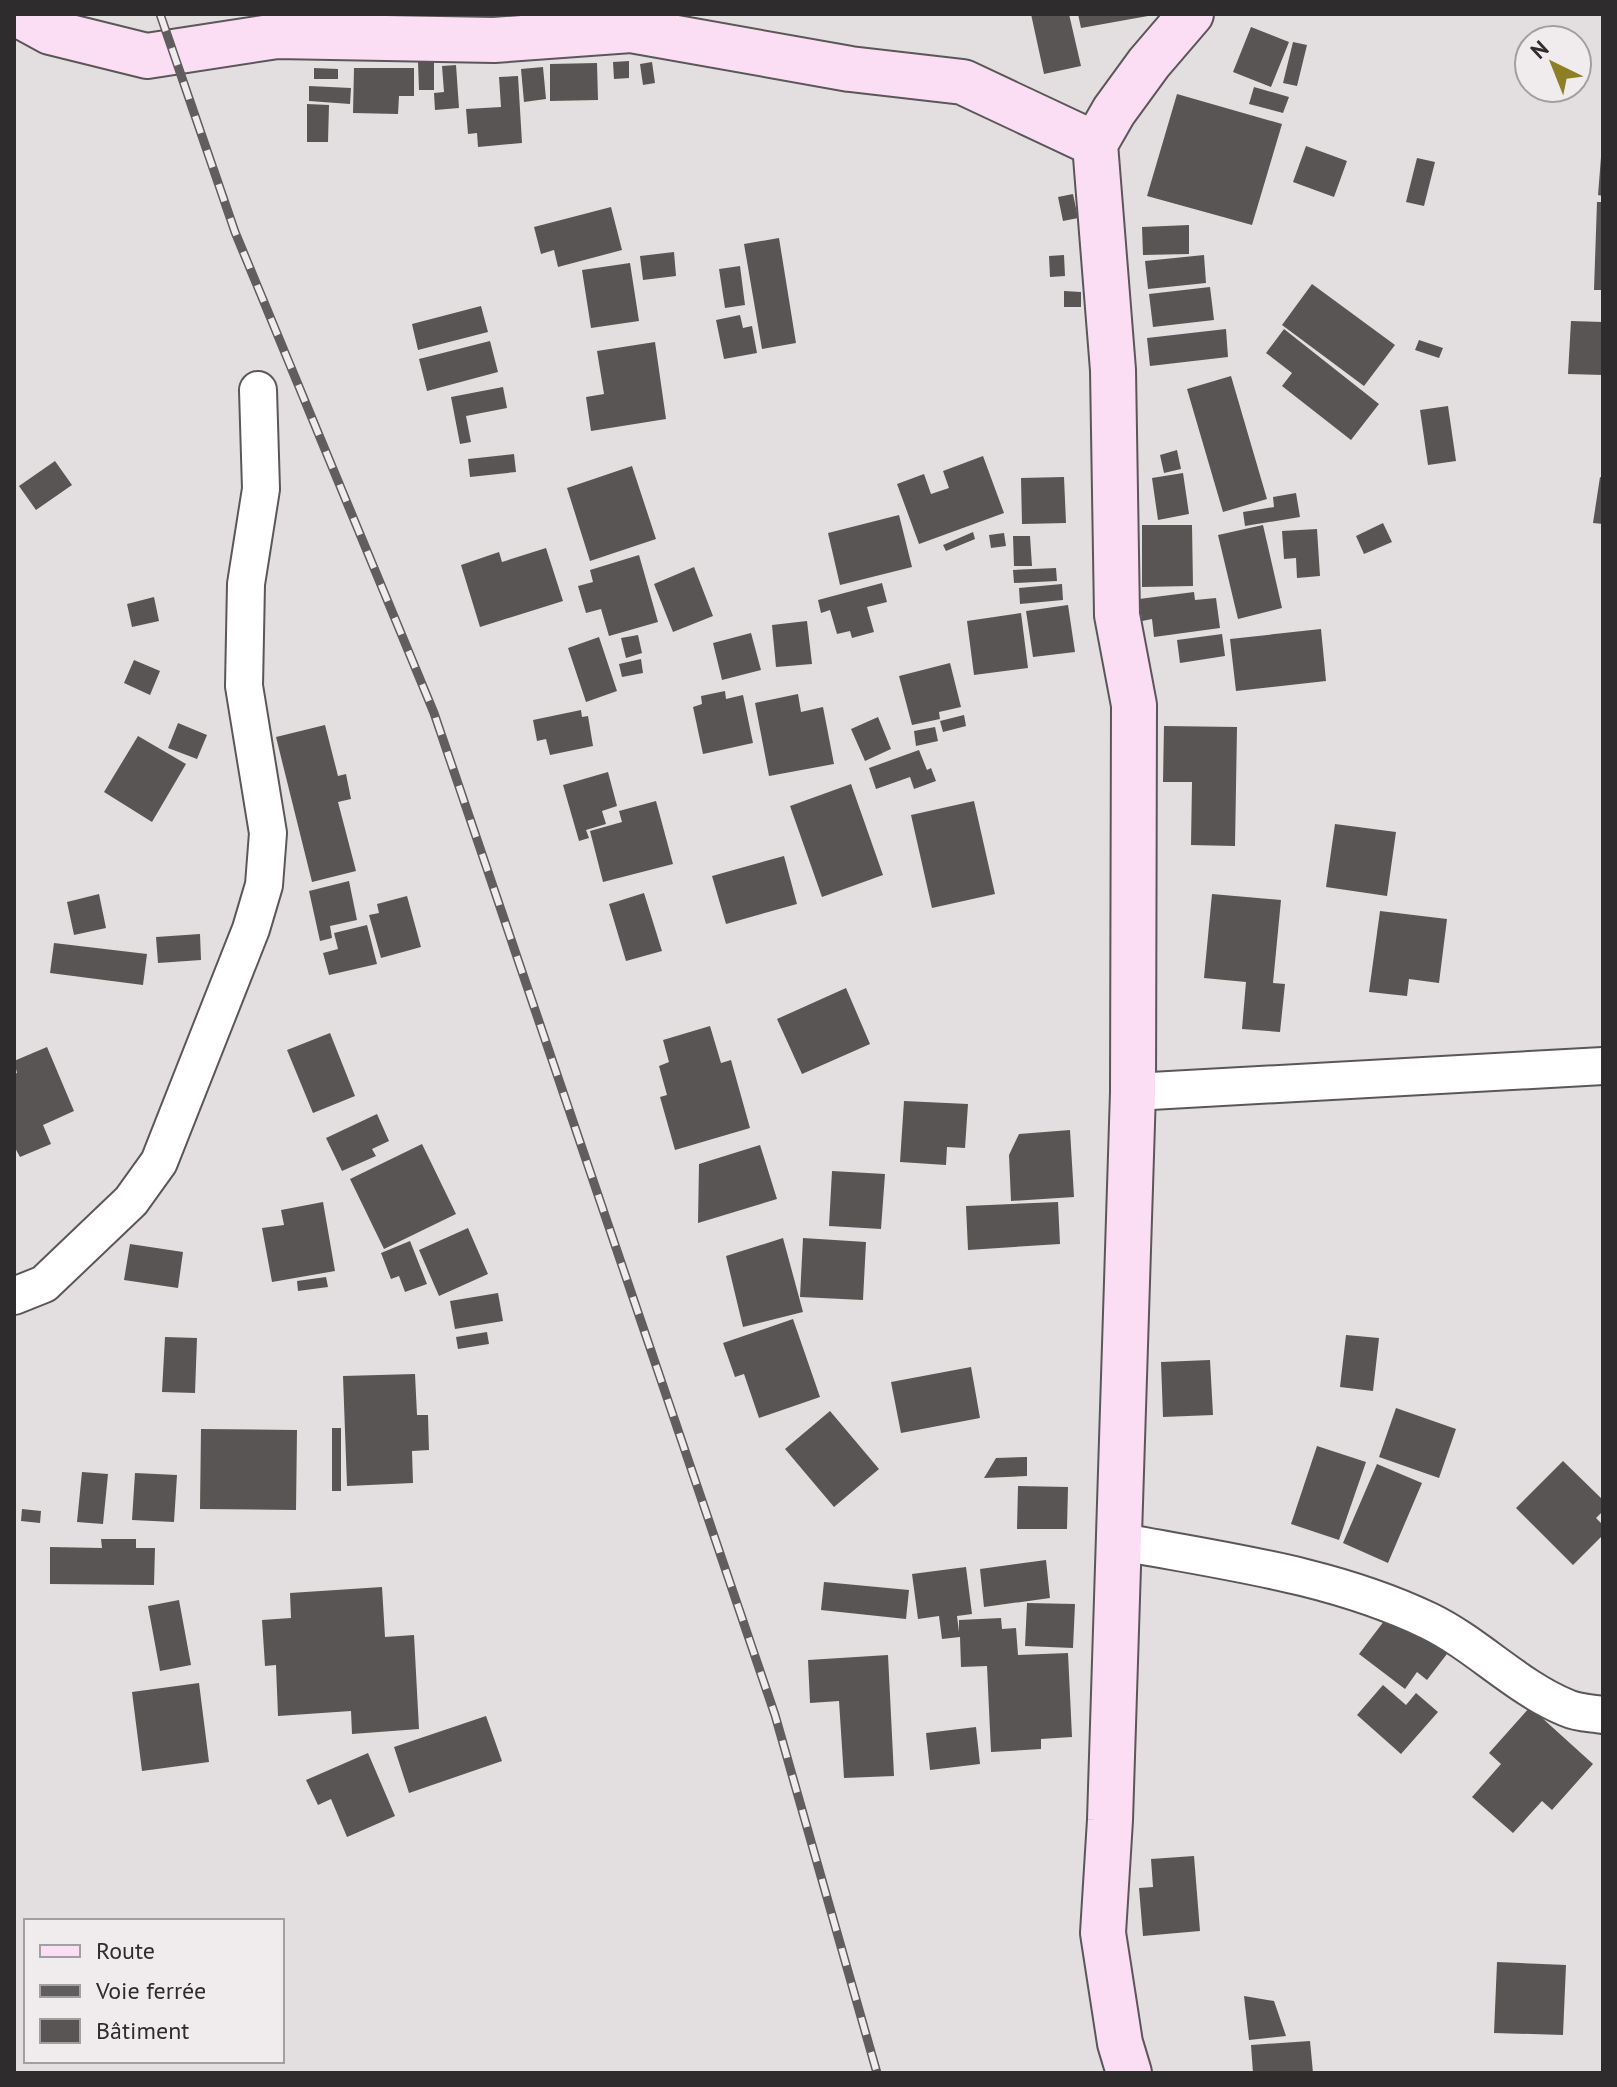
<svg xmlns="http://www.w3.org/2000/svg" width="1617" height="2087" font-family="'PT Sans',sans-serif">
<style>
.building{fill:#595555}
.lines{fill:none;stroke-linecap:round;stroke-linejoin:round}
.street-casing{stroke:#5b5758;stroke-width:40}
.secondary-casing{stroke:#5b5758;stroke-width:48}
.street{stroke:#fff;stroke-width:36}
.secondary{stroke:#fbddf4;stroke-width:44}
.rail-casing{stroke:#605d5e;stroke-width:9}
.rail{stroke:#f0eced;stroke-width:6;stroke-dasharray:18;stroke-linecap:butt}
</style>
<rect width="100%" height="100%" fill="#e3dfe0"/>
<path class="building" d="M1031,14H1069L1081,66L1044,74Z
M1078,14H1148V16L1081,28Z
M1251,27L1289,42L1271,87L1233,72Z
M1293,42L1307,45L1297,86L1283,83Z
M629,61V78L614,79L613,62Z
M418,62H434V90H419Z
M652,62L655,83L643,85L640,64Z
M597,63L598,100L550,101V64Z
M456,65L459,108L435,110L434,93L444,92L442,66Z
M543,67L546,99L524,102L521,69Z
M314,68L338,69V79H314Z
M354,68H414V96H399L398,114L353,113Z
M518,76L522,143L478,147L477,133L468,134L466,109L501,107L499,77Z
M309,86L351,88L350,104L309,101Z
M1254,87L1289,97L1283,113L1249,104Z
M1177,94L1282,124L1252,225L1147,196Z
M307,104L329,105L328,142H307Z
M1306,146L1347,161L1334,197L1293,182Z
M1601,157H1603V196L1598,195Z
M1417,158L1435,162L1424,206L1406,202Z
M1073,194L1078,218L1063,221L1058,197Z
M1597,202H1603V290H1594Z
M611,207L622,250L558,267L554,250L541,254L534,227Z
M1189,225V254L1143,255L1142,227Z
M779,238L796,343L762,349L744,244Z
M674,252L676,276L643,280L640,256Z
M1064,255L1065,276L1050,277L1049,256Z
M1204,255L1206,283L1148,289L1145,261Z
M630,263L639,321L591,328L582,270Z
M740,266L745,305L725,308L719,269Z
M1312,284L1395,345L1364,386L1282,325Z
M1210,287L1214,320L1153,327L1149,294Z
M1064,291L1081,292V307H1064Z
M481,306L488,332L418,350L412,324Z
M740,315L743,328L752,326L757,353L724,359L716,320Z
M1571,321L1603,322V375L1568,374Z
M1226,329L1228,357L1150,366L1147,338Z
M1284,329L1379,404L1351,440L1282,386L1292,373L1266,353Z
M1419,340L1443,348L1439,358L1415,350Z
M490,341L498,372L427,391L419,359Z
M655,342L666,419L591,431L586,397L604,394L597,351Z
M1231,376L1267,499L1223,512L1187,389Z
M503,387L507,408L466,416L471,442L460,444L451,397Z
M1448,406L1456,461L1428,465L1420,410Z
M1177,450L1181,469L1164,473L1160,455Z
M514,454L516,472L470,477L468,459Z
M983,456L1004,513L919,544L897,484L924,474L931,494L949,488L943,471Z
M55,461L72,485L36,510L19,486Z
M632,466L656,539L590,561L567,488Z
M1183,473L1189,514L1158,520L1152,478Z
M1064,477L1066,523L1022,524L1021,478Z
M1600,477L1603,478V524L1593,523Z
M1296,493L1300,517L1245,526L1243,512L1274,507L1273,497Z
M899,515L912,567L840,585L828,533Z
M1383,523L1392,542L1364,554L1356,536Z
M1142,525H1192L1193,586L1142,587Z
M1263,525L1282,608L1238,619L1218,535Z
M1317,529L1320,576L1297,578L1296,558L1284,559L1282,531Z
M973,532L975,539L946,551L943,545Z
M1004,533L1006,546L991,548L989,535Z
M1013,536H1030L1032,566H1014Z
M546,548L563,601L480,627L461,565L499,552L502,562Z
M639,555L658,622L609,636L601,609L586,613L578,586L593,582L590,570Z
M694,567L713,616L673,632L654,584Z
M1056,568L1057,581L1014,583L1013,570Z
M882,583L887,602L867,607L874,632L852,638L850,631L837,634L830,610L821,613L818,600Z
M1062,584L1063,600L1020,604L1019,588Z
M1194,592L1195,600L1216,598L1220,628L1154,637L1152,619L1142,621L1139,599Z
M154,597L159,621L132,627L127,604Z
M1068,605L1075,652L1033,657L1026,611Z
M1021,613L1028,668L974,675L967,621Z
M807,621L812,664L776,667L772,625Z
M1321,629L1326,681L1236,691L1230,639Z
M751,633L761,670L722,680L713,643Z
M1222,634L1225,656L1180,663L1177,640Z
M638,635L642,653L626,658L621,638Z
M599,637L617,691L586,702L568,648Z
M641,659L643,673L622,677L619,664Z
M134,660L160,671L150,695L124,683Z
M950,663L961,707L939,712L940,719L912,725L899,676Z
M725,691L726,699L743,695L753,743L703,754L693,707L702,704L701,696Z
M798,694L801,712L823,707L834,764L769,776L755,703Z
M581,710L582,717L588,716L593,746L550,755L546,739L537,741L533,720Z
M964,715L966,726L943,732L940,721Z
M878,717L891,749L865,761L851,729Z
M178,723L207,735L197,759L168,748Z
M325,725L338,776L346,774L351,799L338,802L356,871L312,882L276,737Z
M1164,726L1237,727L1235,846L1191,845L1192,782H1163Z
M935,727L938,741L916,746L914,731Z
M138,736L186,764L152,822L104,792Z
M919,750L927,770L931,768L936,781L914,789L910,777L876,789L869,768Z
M608,772L617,806L602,811L606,824L586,830L589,838L579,841L563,785Z
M851,784L883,875L822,897L790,806Z
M656,801L673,864L603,882L590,831L622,822L619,811Z
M974,801L995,894L932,908L911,815Z
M1335,824L1396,832L1387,896L1326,887Z
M784,856L797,904L726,924L712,876Z
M349,881L357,920L330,926L332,938L320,941L309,891Z
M644,893L662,951L626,961L609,904Z
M99,894L106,928L74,935L67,902Z
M1212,894L1281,900L1273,983L1285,984L1280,1032L1242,1029L1246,982L1204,978Z
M407,896L421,947L381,958L369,915L379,913L377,904Z
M1380,911L1447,919L1439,983L1409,979L1407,996L1369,992Z
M367,925L377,964L329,975L323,953L338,949L334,933Z
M200,934L201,960L158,963L156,937Z
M54,943L147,954L143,985L50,973Z
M846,988L870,1044L802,1074L777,1019Z
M710,1026L721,1063L731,1060L750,1128L675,1150L660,1097L667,1095L659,1066L669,1062L663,1040Z
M330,1033L355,1096L313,1113L287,1050Z
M47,1047L74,1111L43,1125L51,1144L20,1157L14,1146V1074L17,1073L14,1061Z
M904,1101L968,1104L965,1148L947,1147L946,1165L900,1162Z
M377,1114L389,1141L372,1149L376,1156L342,1171L326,1138Z
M1070,1130L1074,1197L1011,1201L1009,1155L1019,1134Z
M422,1144L456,1214L384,1249L350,1179Z
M760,1145L777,1199L698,1223L699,1164Z
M832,1171L885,1174L881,1229L829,1226Z
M323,1202L335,1271L272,1282L262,1228L284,1225L281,1210Z
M1058,1202L1060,1244L968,1250L966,1206Z
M468,1228L488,1274L439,1296L419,1250Z
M783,1238L803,1312L743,1327L726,1256Z
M803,1238L866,1242L863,1300L800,1297Z
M410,1241L427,1284L405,1292L399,1276L391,1279L381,1253Z
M130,1244L183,1252L178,1288L124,1280Z
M326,1277L328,1287L298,1291L297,1281Z
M498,1293L503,1321L455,1329L450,1301Z
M793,1319L820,1397L759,1418L744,1374L735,1377L723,1343Z
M487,1332L489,1344L458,1349L456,1337Z
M1346,1335L1379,1338L1373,1391L1340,1387Z
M165,1337L197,1338L195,1393L162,1392Z
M1210,1360L1213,1415L1163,1417L1161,1362Z
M971,1367L980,1418L901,1433L891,1382Z
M415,1374L417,1415H428L429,1450L412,1451L413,1483L347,1486L343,1376Z
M1396,1408L1456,1429L1439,1478L1379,1457Z
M830,1411L879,1469L834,1507L785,1449Z
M332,1428H341V1491H332Z
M201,1429L297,1430L296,1510L200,1509Z
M1317,1446L1366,1462L1339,1540L1291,1524Z
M1027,1457V1476L984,1478L996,1458Z
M1563,1461L1603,1500V1511L1596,1518L1603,1525V1535L1573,1565L1516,1508Z
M1377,1464L1422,1483L1388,1563L1343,1543Z
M82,1472L108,1474L103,1524L77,1522Z
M135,1473L177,1475L174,1522L132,1520Z
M1018,1486L1068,1487L1067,1529H1017Z
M22,1509L41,1511L40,1523L21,1521Z
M101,1539H136V1548H155L154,1585L50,1584V1547L102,1548Z
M1046,1560L1050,1598L984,1607L980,1569Z
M966,1567L972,1614L957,1616L959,1632V1620L1001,1618L1002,1629L1016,1628L1018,1655L1068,1653L1072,1737L1041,1739V1749L991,1752L987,1666L961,1667L960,1637L942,1639L939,1616L918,1619L912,1574Z
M824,1582L909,1590L906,1619L821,1610Z
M382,1587L385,1637L414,1635L419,1729L352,1734L351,1711L278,1716L276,1665L265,1666L262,1620L291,1618L290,1593Z
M179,1600L191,1665L160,1671L148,1606Z
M1027,1603L1075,1604L1073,1648L1025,1646Z
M1394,1608L1450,1650L1427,1680L1417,1672L1405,1689L1359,1654Z
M888,1655L894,1776L844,1778L839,1701L810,1703L808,1660Z
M199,1683L209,1762L142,1771L132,1692Z
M1383,1685L1406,1705L1416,1693L1438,1712L1401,1754L1357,1715Z
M1530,1707L1593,1764L1552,1810L1542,1801L1513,1833L1472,1797L1501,1764L1489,1753Z
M486,1716L502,1761L409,1793L394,1747Z
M976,1727L980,1764L930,1770L926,1733Z
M368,1753L395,1816L347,1837L331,1799L318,1805L306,1780Z
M1194,1856L1200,1931L1143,1936L1139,1888L1153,1887L1151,1859Z
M1497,1962L1566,1965L1563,2035L1494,2033Z
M1244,1996L1274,2001L1286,2036L1249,2040Z
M1310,2041L1313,2073H1253L1251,2045Z"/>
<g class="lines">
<defs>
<path id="street" d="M1133,1092L1603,1066
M14,1296L44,1284L131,1201L159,1162L251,929L264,885L268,833L244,686L246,584L261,489L258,390
M1117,1541C1222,1561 1331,1574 1429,1621C1478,1645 1516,1687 1567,1708C1578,1713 1591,1713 1603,1715"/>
<path id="secondary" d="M17,14L50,32L147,56L277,36L494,40L631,30L850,69L963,82L1095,144
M1129,2073L1120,2043L1103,1933L1110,1820L1133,1092L1134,705L1117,615L1113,370L1095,144L1114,111L1149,63L1191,14"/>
</defs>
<use href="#street" class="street-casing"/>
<use href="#secondary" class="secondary-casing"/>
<use href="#street" class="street"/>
<use href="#secondary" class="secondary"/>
<defs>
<path id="rail" d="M160,14L235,232L434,713L775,1715L877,2073"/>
</defs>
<use href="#rail" class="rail-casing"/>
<use href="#rail" class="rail"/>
</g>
<rect width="1617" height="2087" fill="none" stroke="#2e2c2d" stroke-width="32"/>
<rect x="24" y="1919" width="260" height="144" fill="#f0eced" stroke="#a29fa0" stroke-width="2"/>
<rect x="40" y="1945" width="40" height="12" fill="#fbddf4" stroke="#a29fa0" stroke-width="2"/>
<text x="96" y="1959" font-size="24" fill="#2e2c2d">Route</text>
<rect x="40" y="1985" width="40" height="12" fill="#605d5e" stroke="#a29fa0" stroke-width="2"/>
<text x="96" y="1999" font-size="24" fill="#2e2c2d">Voie ferrée</text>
<rect x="40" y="2019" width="40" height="24" fill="#595555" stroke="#a29fa0" stroke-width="2"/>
<text x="96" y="2039" font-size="24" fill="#2e2c2d">Bâtiment</text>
<g transform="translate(1553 64) rotate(317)"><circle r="38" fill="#f0eced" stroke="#a29fa0" stroke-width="2"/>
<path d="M0-6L14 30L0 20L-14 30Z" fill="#8d7f25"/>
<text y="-12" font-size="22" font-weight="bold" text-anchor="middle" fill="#2e2c2d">N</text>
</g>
</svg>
